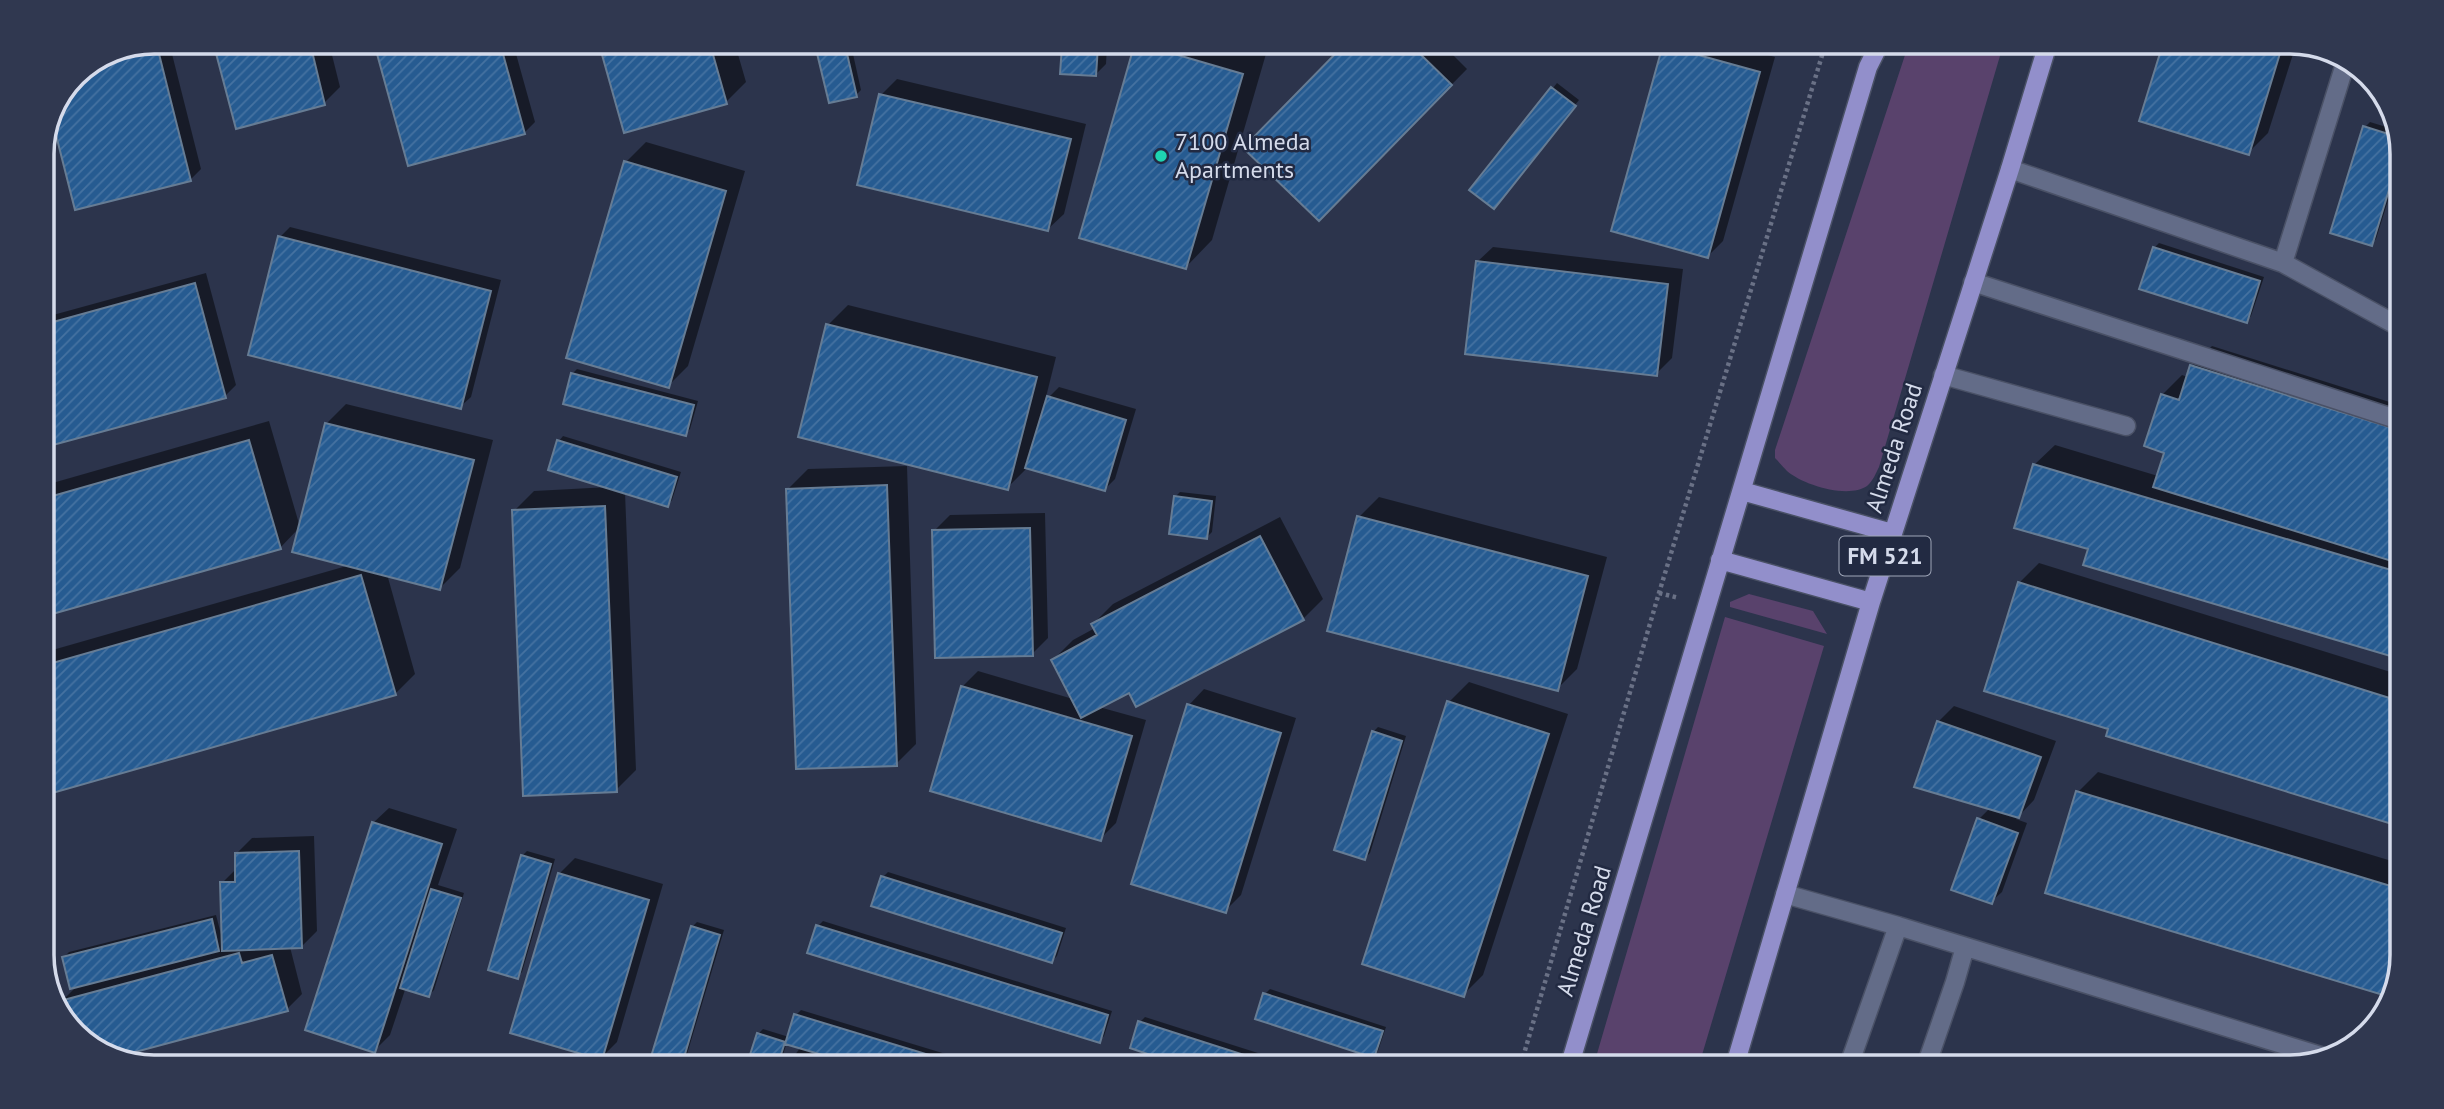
<svg xmlns="http://www.w3.org/2000/svg" width="2444" height="1109" font-family="'PT Sans',sans-serif">
<style>
.green{fill:#59426c}
.shadow{fill:#0007}
.building{fill:url(#building-hatch);stroke:#667c94;stroke-width:2}
.lines{fill:none;stroke-linecap:round;stroke-linejoin:round}
.minor-casing{stroke:#4a5166;stroke-width:21}
.major-casing{stroke:#4a5166;stroke-width:21}
.path{stroke:#6a7186;stroke-width:4.5;stroke-dasharray:3.5 3.5;stroke-linecap:butt}
.minor{stroke:#636c88;stroke-width:18}
.major{stroke:#928fcb;stroke-width:18}
.poi-dot{fill:#1ed5b1;stroke:#222a42;stroke-width:2.5}
.labels{text-anchor:middle;stroke-width:5;stroke-linejoin:round;paint-order:stroke}
.shield{fill:#222a42;stroke:#9fa6b8;stroke-width:2}
.shield-label{font-size:23px;font-weight:bold;fill:#d5dbeb}
.poi-label{font-size:24px;fill:#d5dbeb;stroke:#222a42;text-anchor:start}
.street-label{font-size:24px;fill:#d5dbeb;stroke:#222a42}
.rim{fill:none;stroke:#d5dbeb;stroke-width:3.5}
</style>
<defs>
<pattern id="building-hatch" width="6" height="6" patternUnits="userSpaceOnUse" patternTransform="scale(1.75)"><rect width="6" height="6" fill="#265b91"/><path d="M-1 1l2-2M0 6l6-6M5 7l2-2" fill="none" stroke="#4572a1"/></pattern>
</defs>
<rect width="100%" height="100%" fill="#2c344c"/>
<path class="green" d="M1907,49H2002L1879,467C1876,473 1873,481 1867,486C1848,499 1803,485 1787,471C1783,467 1779,462 1775,458V450Z
M1749,594L1813,611L1827,634L1730,607V602Z
M1725,617L1824,646L1699,1065L1594,1064Z"/>
<path class="shadow" d="M154,42H169L201,169L190,180L54,121L75,75Z
M214,42L329,43L340,87L324,103Z
M376,43H513L535,122L524,133L409,164Z
M601,44H735L746,82L726,102L625,131Z
M817,45H851L861,90L856,95L830,101Z
M1064,46H1107L1106,64L1096,74L1062,73Z
M1136,46L1268,47L1212,240L1186,267L1081,237Z
M1345,47H1445L1467,69L1319,219L1246,148Z
M1664,48H1765L1761,53L1775,57L1723,241L1708,256Z
M2163,50L2294,51L2268,133L2248,153Z
M897,79L1086,124L1064,214L1048,229L881,95Z
M1557,83L1579,100L1498,202L1471,190Z
M2370,122L2396,130L2402,147V156L2376,239L2371,244L2365,127Z
M646,142L745,171L688,366L668,386L626,162Z
M42,158L47,175L42,180Z
M290,227L501,280L471,397L460,407L280,237Z
M2159,243L2264,277L2251,316L2246,321L2154,248Z
M1493,247L1683,269L1672,358L1656,374L1477,262Z
M206,273L236,385L225,396L42,446V318Z
M848,305L1056,357L1045,401L1059,387L1136,409L1115,479L1105,489L1028,467L1007,488L828,325Z
M2212,346L2399,405L2397,656L2090,548L2034,465L2055,445L2158,476L2166,451L2162,395L2182,375L2188,377L2192,366Z
M577,369L698,401L690,429L685,434L572,374Z
M346,404L493,440L460,568L440,588L387,574L415,674L395,694L42,794V653L350,565L299,528L280,548L42,616V486L269,421L300,527L326,424Z
M563,436L681,472L672,500L668,505L625,492L636,770L616,790L514,511L534,491L609,487L559,441Z
M907,466L916,744L896,764L788,489L808,469Z
M1180,492L1216,496L1212,532L1207,537L1175,497Z
M1379,497L1607,557L1577,669L1557,689L1359,517Z
M1045,513L1048,638L1032,654L934,531L950,515Z
M1280,517L1323,599L1303,619L1130,691L1099,707L1146,720L1116,823L1100,839L962,687L978,671L1073,699L1053,660L1073,640L1095,628L1093,624L1113,604Z
M2039,563L2397,674L2395,823L2108,735L2110,728L2019,583Z
M1469,682L1568,714L1483,975L1463,995L1449,702Z
M1204,689L1296,718L1241,895L1225,911L1189,705Z
M1954,706L2056,741L2034,800L2016,819L2027,823L2002,892L1991,902L1979,819L1990,808L1938,722Z
M1378,727L1406,736L1370,853L1365,858L1373,732Z
M2098,772L2395,862L2393,996L2048,892L2078,792Z
M389,808L457,829L438,885L464,893L434,990L429,995L406,987L390,1035L374,1051L373,823Z
M314,836L317,931L302,946L290,947L302,994L287,1009L110,1057L68,1023L62,1001L78,985L64,957L69,952L216,915L222,938V883L237,868L236,854L252,838Z
M527,851L555,859L522,972L517,977L522,856Z
M575,858L663,884L617,1042L601,1058L559,874Z
M888,872L1066,928L1057,956L1052,961L883,877Z
M823,921L1112,1011L1104,1036L1099,1041L818,926Z
M697,922L724,930L685,1061L652,1060L692,927Z
M1270,989L1386,1027L1378,1051L1373,1056L1265,994Z
M801,1010L972,1062L790,1061L801,1047L787,1042L781,1061H750L758,1034L763,1029L789,1037L796,1015Z
M1145,1017L1289,1063H1180L1140,1022Z"/>
<path class="building" d="M156,42L191,181L75,210L53,123L75,75Z
M213,42L310,43L325,105L236,129Z
M374,43H500L525,134L408,166Z
M599,44H710L727,104L624,133Z
M815,45H845L857,97L829,103Z
M1062,46H1098L1096,76L1060,74Z
M1134,46H1147L1243,74L1186,269L1079,238Z
M1342,47H1413L1452,85L1319,221L1243,148Z
M1662,48H1673L1760,72L1708,258L1611,231Z
M2161,50H2281L2249,155L2139,121Z
M1551,87L1576,106L1494,209L1469,190Z
M879,94L1071,139L1048,231L857,185Z
M2363,126L2398,137L2402,147L2372,246L2330,233Z
M624,161L726,191L669,388L566,358Z
M278,236L491,291L461,409L248,355Z
M2153,247L2260,281L2247,323L2139,289Z
M1476,261L1668,284L1657,376L1465,354Z
M195,283L226,398L42,448V325Z
M826,324L1037,377L1008,490L798,437Z
M2190,365L2399,430L2398,563L2153,487L2164,453L2144,446L2161,394L2179,400Z
M571,373L694,405L686,436L563,404Z
M1047,396L1126,420L1105,491L1025,468Z
M325,423L474,460L440,590L292,552Z
M249,440L281,549L42,617V499Z
M557,440L677,477L668,507L548,470Z
M2033,464L2398,572L2397,658L2083,565L2088,549L2014,528Z
M887,485L897,766L796,769L786,489Z
M1174,496L1212,501L1207,539L1169,534Z
M605,506L617,792L523,796L512,510Z
M1357,516L1588,576L1558,691L1327,631Z
M1030,528L1033,656L935,658L932,530Z
M1260,536L1304,620L1136,707L1129,693L1081,718L1051,660L1097,635L1091,624Z
M361,575L396,695L42,796V666Z
M2018,582L2396,700L2395,825L2106,736L2108,729L1984,691Z
M961,686L1132,736L1101,841L930,791Z
M1447,701L1549,734L1464,997L1362,964Z
M1187,704L1281,733L1226,913L1131,884Z
M1937,721L2041,757L2019,818L1914,787Z
M1372,731L1402,741L1365,860L1334,850Z
M2076,791L2394,887L2393,998L2045,893Z
M1977,818L2018,833L1992,904L1951,890Z
M372,822L442,844L375,1053L305,1030Z
M299,851L302,948L222,951L220,882H235V853Z
M521,855L551,864L518,979L488,970Z
M558,873L649,900L602,1060L510,1033Z
M881,876L1062,933L1052,963L871,906Z
M431,889L461,898L429,997L400,988Z
M212,919L219,951L70,989L62,957Z
M816,925L1108,1015L1100,1043L807,953Z
M691,926L720,935L683,1061L650,1060Z
M239,953L242,963L272,955L288,1011L113,1058L66,1021L60,1001Z
M1263,993L1383,1031L1374,1058L1255,1019Z
M794,1014L952,1062L843,1061L785,1044Z
M1138,1021L1269,1063H1174L1130,1048Z
M757,1033L785,1042L779,1061H748Z"/>
<g class="lines">
<defs>
<path id="minor" d="M2010,169L2283,263L2400,327
M2283,263L2346,61
M1973,282L2399,420
M1943,375L2126,426
M1785,894L1898,926L2324,1057
M1849,1065L1898,926
M1926,1066L1955,982L1965,947"/>
<path id="major" d="M1742,491L1892,533
M1720,560L1871,602
M1570,1064L1868,67L1877,49
M1735,1065L1871,602L2010,169L2046,50"/>
</defs>
<use href="#minor" class="minor-casing"/>
<use href="#major" class="major-casing"/>
<path class="path" d="M1659,593L1679,598
M1521,1064L1659,593L1824,49"/>
<use href="#minor" class="minor"/>
<use href="#major" class="major"/>
</g>
<circle class="poi-dot" cx="1161" cy="156" r="7"/>
<g class="labels">
<rect class="shield" x="1839.5" y="536.5" width="91" height="39" rx="5"/>
<g class="shield-label">
<text x="1885" y="564">FM 521</text>
</g>
<g class="poi-label">
<text x="1175" y="150">7100 Almeda<tspan x="1175" dy="28">Apartments</tspan></text>
</g>
<g class="street-label">
<text transform="translate(1894 448) rotate(-72)" y="8">Almeda Road</text>
<text transform="translate(1584 931) rotate(-73)" y="8">Almeda Road</text>
</g>
</g>
<path d="M0 0H2444V1109H0ZM154 54H2290A100 100 0 0 1 2390 154V955A100 100 0 0 1 2290 1055H154A100 100 0 0 1 54 955V154A100 100 0 0 1 154 54Z" fill="#303850" fill-rule="evenodd"/>
<path class="rim" d="M154 54H2290A100 100 0 0 1 2390 154V955A100 100 0 0 1 2290 1055H154A100 100 0 0 1 54 955V154A100 100 0 0 1 154 54Z"/>
</svg>
